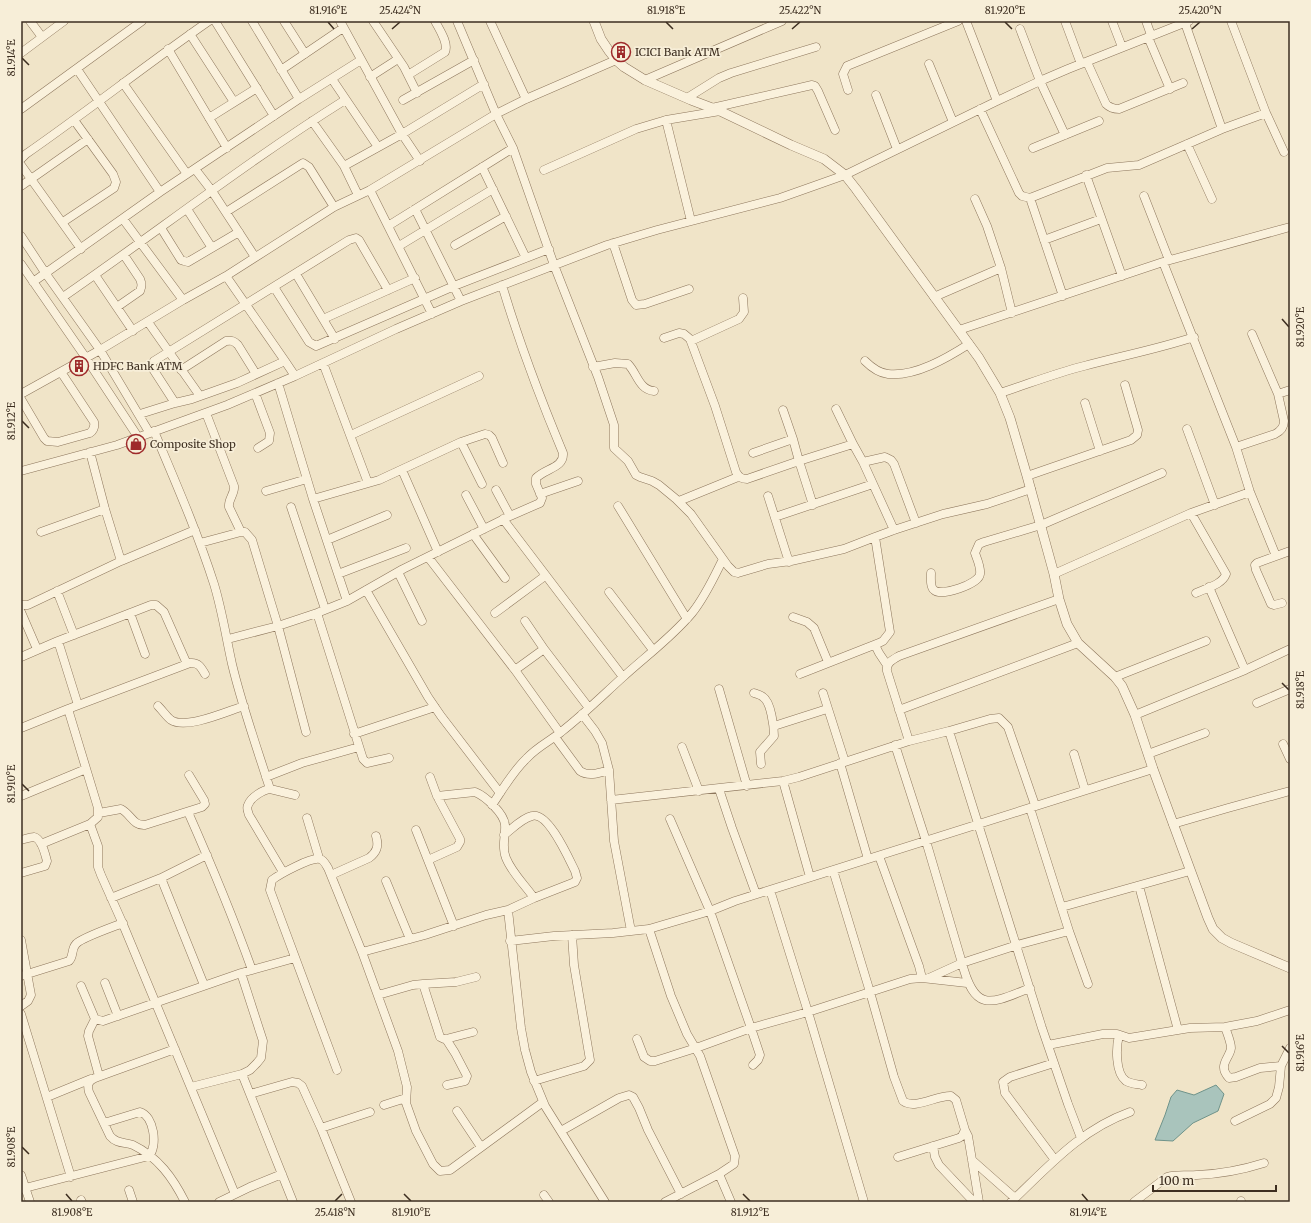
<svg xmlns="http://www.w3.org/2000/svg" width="1311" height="1223" font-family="Merriweather,serif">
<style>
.water{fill:#a9c4bc;stroke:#6f938a}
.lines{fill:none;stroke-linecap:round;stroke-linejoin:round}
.minor-casing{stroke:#8d765c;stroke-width:9}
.tertiary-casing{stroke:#8d765c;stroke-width:10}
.minor{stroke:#faf1dc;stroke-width:8}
.tertiary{stroke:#faf1dc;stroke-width:9}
.ticks{fill:none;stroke:#3d2e20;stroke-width:1.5}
.labels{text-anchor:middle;stroke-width:3.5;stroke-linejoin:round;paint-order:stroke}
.poi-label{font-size:11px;fill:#3d2e20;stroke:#f7eed8;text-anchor:start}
.neatline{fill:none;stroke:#3d2e20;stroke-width:1.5}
.ticks-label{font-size:10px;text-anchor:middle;fill:#3d2e20}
</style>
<rect width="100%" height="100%" fill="#f0e4c8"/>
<path class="water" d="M1216,1085L1224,1094L1218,1111L1193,1123L1173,1141L1155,1140L1165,1115L1171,1097L1177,1090L1194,1095Z"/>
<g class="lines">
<defs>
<path id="minor" d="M30,21L42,37
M215,21L274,116
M252,21L299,99
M284,21L305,54
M340,21L402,134L420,161
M373,21L404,67L417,93
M457,21L496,114L513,148L554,265L598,377L614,425V448L628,461L636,475L640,477L652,481L659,485L676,499L691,514L728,566L734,572L738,573L768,564L791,561L844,549L875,537
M490,21L526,99
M966,21L997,101
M1065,21L1081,64
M1112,21L1122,47
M1146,21L1151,35
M1185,23L1222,129
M1020,29L1040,81L1065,135
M190,34L234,102
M1148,37L1170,89
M168,49L227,148
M21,53L64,21
M1087,62L1106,104C1110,108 1113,109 1119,109L1183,83
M929,64L953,122
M77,69L160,192
M281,70L343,28
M408,75L445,52C449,43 439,29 435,21
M370,77L398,59
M332,79L378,147
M645,80L782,21
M123,83L187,174
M848,90L843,74L847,66L958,21
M876,95L897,149
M687,98L719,78L731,73L816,47
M403,100L474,60
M712,108L812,85L815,86L818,91L835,130
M21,109L142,21
M980,109L1019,193L1022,196L1030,198
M1266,113L1284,152
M209,118L257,88
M666,120L691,221
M312,121L344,166L358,195
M1187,144L1212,199
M1033,148L1099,121
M21,159L26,154C88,111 147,64 209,21
M21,165L81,249
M344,166L402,134L484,84
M482,167L526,258
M195,169L212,191L255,257
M544,170L636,129L666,120L720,111
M1086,175L1122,276
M21,186L88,139
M370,190L432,314
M1144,196L1169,260
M975,199L987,226L1001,268
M187,209L212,248
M415,209L461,301
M226,212L303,163L309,167L334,207
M123,219L183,300
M63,222L114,188L116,182L113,174L74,120
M388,226L513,148
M161,228L181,260L184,261L188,262L239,232
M21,236L46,274L100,350L149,432
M1044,240L1101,219
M613,243L632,300L636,305L645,304L689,289
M455,245L506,216
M399,246L493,189
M21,264L86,358L138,437
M296,274L335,339
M95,275L133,331
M226,276L285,361L295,376
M33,282L160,192L299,99L361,60
M274,287L309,342L316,346L454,286L549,249
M1063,296L1030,198L1107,168L1139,165L1222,129L1266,113L1231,21
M63,297C157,232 248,161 345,100
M934,297L1001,268L1012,313
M117,307L140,291C142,286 142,284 140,279L124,255
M323,319L415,278
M148,322L200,396
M959,330L1163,262
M1252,334L1278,394
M664,338L679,333L684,334L690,339L715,406L736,472C739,477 741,479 747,479L799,461L813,505
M691,341L739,319L744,312L743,298
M865,361C871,367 879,373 888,374C915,377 947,358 969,344
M323,363L368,483
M593,367L615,363L628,364C637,373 639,390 654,391
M181,370L226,341C232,340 234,341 238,345L256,374
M278,383L313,499L347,601
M255,393L270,433L269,441L258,448
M1000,393C1028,384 1056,373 1084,366C1121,356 1158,349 1194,337
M21,394L100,350L183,300L226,276L334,207L370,190L496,114L526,99L616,60
M21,399L44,438L47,441L58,442L90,433C94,430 95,427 94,422L61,372
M175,403L153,369L152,364L154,361L349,240L356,238L359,240L388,290
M1085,403L1100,451
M836,409L853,444
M783,410L793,439
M206,413L234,486C235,494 228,499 229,507L241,532
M140,414L175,403L192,399L237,383L285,361
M1187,429L1215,505
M154,431C175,481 197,531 214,584C222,610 226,637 232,664C242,706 257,748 270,789C263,790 251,797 248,805C246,808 248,811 249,815L283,872
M351,435L479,376
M461,442L482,484
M1236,447L1275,434C1281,431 1284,427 1284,421L1278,394L1290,390
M90,452L105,509L121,561
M753,453L793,439L799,461L853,444L863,462L885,457L891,460L894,464L916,523
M863,462L894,530
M402,470L438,552
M21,471L117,445L227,405L295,376L396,329L461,301L607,245L657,230L780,198L845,175L997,101L1040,81L1068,69L1189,21
M1027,476L1131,440L1137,435L1138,430L1125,385
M496,490L510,516
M266,491L307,479
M540,494L578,481
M466,495L484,529
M768,496L789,562
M313,499L379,480L461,442L485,434L489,435L492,438L503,463
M679,501L738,477
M618,506L687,619
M291,507L325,609
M1191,513L1226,574C1222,585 1206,588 1196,593
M775,517L873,484
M41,532L105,509
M473,534L505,578
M327,540L387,515
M200,543L241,532H245L252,540L278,626L306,732
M1276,556L1250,492L1236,447L1163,262L1290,227
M428,557L515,670L560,733
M398,572L422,621
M931,573C931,578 930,587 934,590C941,597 979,584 980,574C981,567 977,559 975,553L979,544L984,542L1041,525L1162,473
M338,574L406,548
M1054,574L1191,513L1250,492
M1209,587L1245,670
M366,590L428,697L441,716L500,793
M57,591L74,635
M609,592L653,650
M1282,603L1274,605L1271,604L1256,570L1255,565L1257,563L1290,551
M21,605H28L121,561L195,530
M21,612L37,649
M130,613L145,654
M317,613L363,759L367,763L389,758
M495,613L545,576
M793,617L807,622L814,628L828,662
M228,639L278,626L317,613L347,601L403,569L510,516L540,503L542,498L536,484V478C546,468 564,468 563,453C540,398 519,342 502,285
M58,641L78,705
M875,645L879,653L887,665
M544,649L589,708
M21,657L58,641L151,605H156L164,612L187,664
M515,670L544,649L525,621
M800,674L879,643L883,641L890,632L875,537L894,530L943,514L987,504L1031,489
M623,677C646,656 672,637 692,613C705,597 714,577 723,559
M1115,677L1206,641
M719,689L747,786
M754,693C757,694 761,695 763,697C771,702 774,727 774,736L760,752L761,764
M823,693L845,762
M1257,703L1290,689
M158,706C163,711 167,717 171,720C186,730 228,711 244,706
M68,709L98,808V817L90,824L98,846V867L101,875L122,922L235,1194
M899,710L1078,643
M582,714L595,731L602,743L609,770L614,841L631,931
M1135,715L1245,670L1290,649
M774,726L827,709
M21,728L68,709L190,663C198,662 201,667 205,674
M949,731L1042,1028L1068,1104L1081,1138
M354,734L435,707
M555,737L580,771C589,777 599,773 609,770
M909,741L887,671C886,663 892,660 899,656L1059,599
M1283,744L1290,759
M895,745L926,841L962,963L1017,945L1069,931L1030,808
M682,747L699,791
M1074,754L1085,790
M1148,754L1205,733
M840,763L868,859
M266,777L302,763L359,747
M783,781L810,877
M270,789L295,795
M719,789L732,828L756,894
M21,796L86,769
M437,796L475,792C485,796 504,813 505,825C506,836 501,846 506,858C512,873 525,885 534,898L508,910
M611,800L783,781L799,777L909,741L949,731L990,719L999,718L1008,727L1035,805
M492,805C503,789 513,771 527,758C537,747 550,741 561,732C583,715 603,695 623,677L503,519
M188,812C211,864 233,917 252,970
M99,813L121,809C131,814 133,826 145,825L202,807L205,804L204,800L189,775
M307,818L319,858
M670,819L710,911L751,1028L808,1012L870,992L833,870
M1173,824L1228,808L1290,791
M416,830L454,926
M504,835C512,829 522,818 532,816C548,811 569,859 575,871L577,878L575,882L534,898
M21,840C25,839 31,837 34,837C42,839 45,854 47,861L45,866L21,873
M41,844L90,824
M879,856L919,966L922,978
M428,860L457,847L460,842V839L437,796L430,777
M331,875L369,858C377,852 379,846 376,836
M161,878L204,985
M386,881L410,939
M1139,886L1178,1030
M770,890L808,1012L864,1202
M111,898L161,878L207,855
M1062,907L1190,871
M649,929L671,996L687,1034L700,1056L735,1156L734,1164L719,1174L731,1202
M1069,931L1088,984
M21,940L31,995L28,1001L21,1006
M510,941L554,936L613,933L649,929L710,911L735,901L1153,769
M362,952L425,935L486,915L508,910L521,1028L525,1050L531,1072L545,1106L605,1202
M21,976L69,961C74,956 71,949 76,944C81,938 113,927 123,923
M929,978L962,963C975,1013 990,1004 1030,988
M105,983L118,1016
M423,984L456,982L476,977
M81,986L95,1019L103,1021L241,973L295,958
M378,995L413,985L423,984L440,1037L444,1039H446L473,1032
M21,1014L71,1177
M95,1019L89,1031L88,1036L99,1076
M1225,1027C1227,1033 1231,1042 1231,1048C1230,1058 1217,1065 1229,1078L1236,1077L1260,1068L1281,1066
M1119,1035C1116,1047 1115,1073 1126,1081C1131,1084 1137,1084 1142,1085
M446,1039L455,1053L467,1076L465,1081L447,1085
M637,1039L644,1057L650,1061H655L696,1048L751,1028L760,1055L758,1060L753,1065
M1048,1045L1103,1034H1117L1129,1038L1190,1028L1225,1027L1257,1021L1290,1010
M175,1049L95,1078C88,1081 87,1085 89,1092L110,1136C117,1144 124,1142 133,1145C158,1157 173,1178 185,1202
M1054,1063L1010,1077L1003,1082L1005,1093L1055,1160
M337,1070L270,890L272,880C280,874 311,857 320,859C324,860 326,865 328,868L362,952L398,1051L407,1087L406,1103L416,1131L433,1164L440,1171L450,1170L543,1102
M242,1074L293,1202
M534,1081L584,1066L590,1060L574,965L572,935
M191,1087L242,1074L250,1070L257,1063L261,1058L263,1041L241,973
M250,1094L292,1082L298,1083L302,1086L321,1128L351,1202
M47,1097L91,1079
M384,1105L406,1098
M457,1111L481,1147
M1235,1121L1270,1104L1276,1098L1279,1087L1281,1066L1290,1048
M321,1128L370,1112
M965,1130L968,1136L979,1202
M561,1131L619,1098L629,1095L633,1097L639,1108L648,1130L681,1194
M933,1146L935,1157L939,1165L974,1202
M898,1157L959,1138L962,1136L965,1130L956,1100L951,1096C937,1095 915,1110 903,1101L894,1077L870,992L910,979L922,978L967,983
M972,1160L1015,1198
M21,1175L30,1202
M21,1189L149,1156C158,1146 154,1116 140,1112L104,1123
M129,1190L133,1202
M544,1195L549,1202
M81,1200L82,1202
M1241,1201V1202
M219,1202L250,1187L282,1174
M665,1202L719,1174
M1011,1202C1049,1166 1080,1130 1130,1112
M1134,1202L1167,1177C1177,1174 1187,1176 1197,1175C1220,1174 1242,1170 1264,1163"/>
<path id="tertiary" d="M594,21L601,39L609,51L616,60L624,67L645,80L691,100L720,111L791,145L824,159L845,175L856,189L979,358L1000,393L1010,418L1027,476L1054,574L1059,599L1067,624L1078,643L1115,677L1122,686L1135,715L1153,769L1208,918L1213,929L1222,938L1231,943L1290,968"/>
</defs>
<use href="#minor" class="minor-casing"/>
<use href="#tertiary" class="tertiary-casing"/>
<use href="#minor" class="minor"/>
<use href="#tertiary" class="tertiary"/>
</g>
<path class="ticks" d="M328,22L334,29M666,22L673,29M1005,22L1012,29M392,29L400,22M792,29L800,22M1192,29L1200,22M22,58L29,65M1282,319L1289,327M22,421L29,428M1282,683L1289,690M22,784L29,791M1282,1046L1289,1053M22,1147L29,1154M66,1194L72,1201M404,1194L411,1201M743,1194L750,1201M1082,1194L1088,1201M335,1201L342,1194"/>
<defs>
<symbol id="building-ring" viewBox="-11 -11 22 22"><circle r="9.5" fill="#f7eed8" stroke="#9e2a2b" stroke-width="1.5"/><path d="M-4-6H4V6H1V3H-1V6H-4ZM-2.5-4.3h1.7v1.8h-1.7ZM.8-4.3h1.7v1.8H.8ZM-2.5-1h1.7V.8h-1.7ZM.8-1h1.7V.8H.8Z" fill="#9e2a2b"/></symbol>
<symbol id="shop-ring" viewBox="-11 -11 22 22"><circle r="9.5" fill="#f7eed8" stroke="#9e2a2b" stroke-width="1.5"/><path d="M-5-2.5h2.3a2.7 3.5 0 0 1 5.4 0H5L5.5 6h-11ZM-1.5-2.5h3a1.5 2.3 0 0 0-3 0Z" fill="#9e2a2b"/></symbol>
</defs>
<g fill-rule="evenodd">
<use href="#building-ring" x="610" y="41" width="22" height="22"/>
<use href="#building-ring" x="68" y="355" width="22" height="22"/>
<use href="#shop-ring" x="125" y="433" width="22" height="22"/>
</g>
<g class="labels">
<g class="poi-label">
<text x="635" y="56">ICICI Bank ATM</text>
<text x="93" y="370">HDFC Bank ATM</text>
<text x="150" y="448">Composite Shop</text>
</g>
</g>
<rect width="1311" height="1223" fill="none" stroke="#f7eed8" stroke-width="44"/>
<path d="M1153 1185v6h123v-6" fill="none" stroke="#3d2e20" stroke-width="2"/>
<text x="1159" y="1185" font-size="12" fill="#3d2e20" stroke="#f7eed8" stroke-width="3" paint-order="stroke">100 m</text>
<rect x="22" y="22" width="1267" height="1179" class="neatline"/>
<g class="ticks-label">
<text x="328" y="14">81.916°E</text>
<text x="400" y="14">25.424°N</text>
<text x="666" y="14">81.918°E</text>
<text x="800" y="14">25.422°N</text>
<text x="1005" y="14">81.920°E</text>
<text x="1200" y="14">25.420°N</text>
<text transform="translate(11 58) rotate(-90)" y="4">81.914°E</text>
<text transform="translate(1300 327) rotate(-90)" y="4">81.920°E</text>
<text transform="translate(11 421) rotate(-90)" y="4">81.912°E</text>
<text transform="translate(1300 690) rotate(-90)" y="4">81.918°E</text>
<text transform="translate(11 784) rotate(-90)" y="4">81.910°E</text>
<text transform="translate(1300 1053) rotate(-90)" y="4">81.916°E</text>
<text transform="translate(11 1147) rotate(-90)" y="4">81.908°E</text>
<text x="72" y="1216">81.908°E</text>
<text x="335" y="1216">25.418°N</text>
<text x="411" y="1216">81.910°E</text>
<text x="750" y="1216">81.912°E</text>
<text x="1088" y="1216">81.914°E</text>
</g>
</svg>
